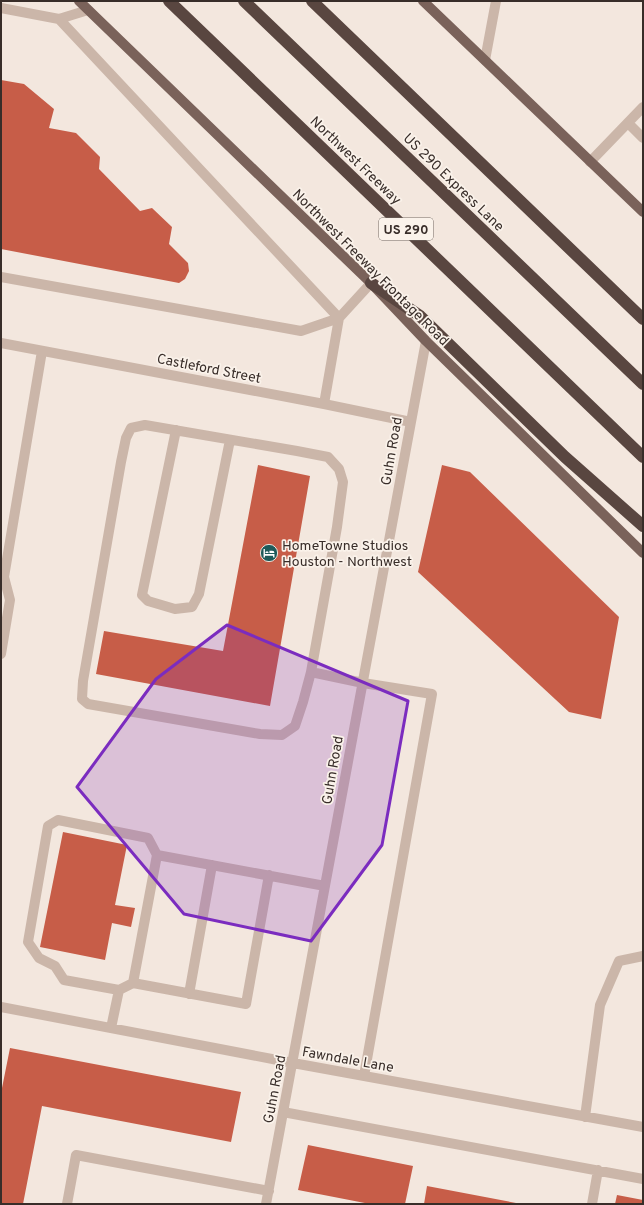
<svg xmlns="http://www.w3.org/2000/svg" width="644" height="1205" font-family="Overpass,sans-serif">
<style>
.building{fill:#c75d48}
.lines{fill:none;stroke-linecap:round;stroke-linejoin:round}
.minor{stroke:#cbb6a9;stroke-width:10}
.major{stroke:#7a625a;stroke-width:10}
.highway{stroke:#594640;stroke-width:12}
.marked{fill:#7b2cbf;fill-opacity:0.2;stroke:#7b2cbf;stroke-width:3;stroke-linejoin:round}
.labels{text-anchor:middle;stroke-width:3.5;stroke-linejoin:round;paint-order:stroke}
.shield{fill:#faf2ea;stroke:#726863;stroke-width:1}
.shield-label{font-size:13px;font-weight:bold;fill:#382d29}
.street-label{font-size:14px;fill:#382d29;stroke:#faf2ea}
.poi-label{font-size:14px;fill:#382d29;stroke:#faf2ea;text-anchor:start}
</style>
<rect width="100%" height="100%" fill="#f3e7de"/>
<path class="building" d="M1,80L24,84L54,109L49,128L76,133L100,157L99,169L140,211L152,208L172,227L169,244L188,263L189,271L185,279L179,283L1,249Z
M258,465L310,476L270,706L96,674L104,631L223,651Z
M442,465L470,472L619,617L601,719L569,712L418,572Z
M63,832L127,845L115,905L135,908L131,927L112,923L105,960L40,947Z
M10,1048L241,1092L231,1142L42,1106L23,1204H1V1093Z
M308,1145L413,1166L405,1204H370L298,1190Z
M427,1186L516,1203V1204H424Z
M617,1195L643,1200V1204H615Z"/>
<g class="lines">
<path class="minor" d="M1,8L59,19L339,318L324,404
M59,19L88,10
M485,60L496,1
M628,123L643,138
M590,162L643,107
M1,277L301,331L339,318L371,283
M1,343L324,404L411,422
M176,430L142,595L148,601L175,609L192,607L199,594L230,440
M1,654L10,600L4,577L42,351
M311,672L303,702L295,726L282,735L260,734L88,704L82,699L83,681L121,462L126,438L131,428L145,425L297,451L328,457L339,469L343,482L337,527L311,672L363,683L432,694L364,1076
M133,983L246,1004L269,875
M119,990L64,980L55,966L39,958L28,942L48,826L58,820L148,838L157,855
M189,994L212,865
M1,1007L293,1063L643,1127
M111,1028L119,990L133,983L157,855L325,886
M283,1112L643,1179
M585,1117L600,1005L619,961L643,956
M67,1204L76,1155L269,1191
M266,1204L426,341
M592,1204L598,1170"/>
<path class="major" d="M79,1L371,283L426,341L643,553
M423,1L643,212"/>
<path class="highway" d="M169,1L643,457
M244,1L643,384
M312,1L643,319
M371,283L420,316L565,457L643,526"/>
</g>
<path class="marked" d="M227,625L408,701L382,845L311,941L184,914L77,787L156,679Z"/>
<defs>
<symbol id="hotel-disc" viewBox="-11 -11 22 22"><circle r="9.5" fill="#1e5a5a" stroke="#faf2ea"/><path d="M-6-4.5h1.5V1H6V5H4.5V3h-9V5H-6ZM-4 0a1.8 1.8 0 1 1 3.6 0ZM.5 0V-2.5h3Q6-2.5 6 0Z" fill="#fff"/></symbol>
</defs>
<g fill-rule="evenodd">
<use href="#hotel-disc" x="259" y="543" width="20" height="20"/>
</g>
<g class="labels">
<rect class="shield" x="379" y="218" width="54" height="22" rx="3"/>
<g class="shield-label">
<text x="406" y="234">US 290</text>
</g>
<g class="street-label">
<text transform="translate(356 160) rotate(44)" y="5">Northwest Freeway</text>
<text transform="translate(454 182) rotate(44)" y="5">US 290 Express Lane</text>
<text transform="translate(371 267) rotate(45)" y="5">Northwest Freeway Frontage Road</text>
<text transform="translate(209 368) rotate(11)" y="5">Castleford Street</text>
<text transform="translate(391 451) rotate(-80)" y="5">Guhn Road</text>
<text transform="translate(332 770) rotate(-80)" y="5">Guhn Road</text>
<text transform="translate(348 1059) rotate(10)" y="5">Fawndale Lane</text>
<text transform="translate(274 1089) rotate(-79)" y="5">Guhn Road</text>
</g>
<g class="poi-label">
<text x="282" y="550">HomeTowne Studios<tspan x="282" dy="16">Houston - Northwest</tspan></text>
</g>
</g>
<rect width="644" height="1205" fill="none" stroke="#382d29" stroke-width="4"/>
</svg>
